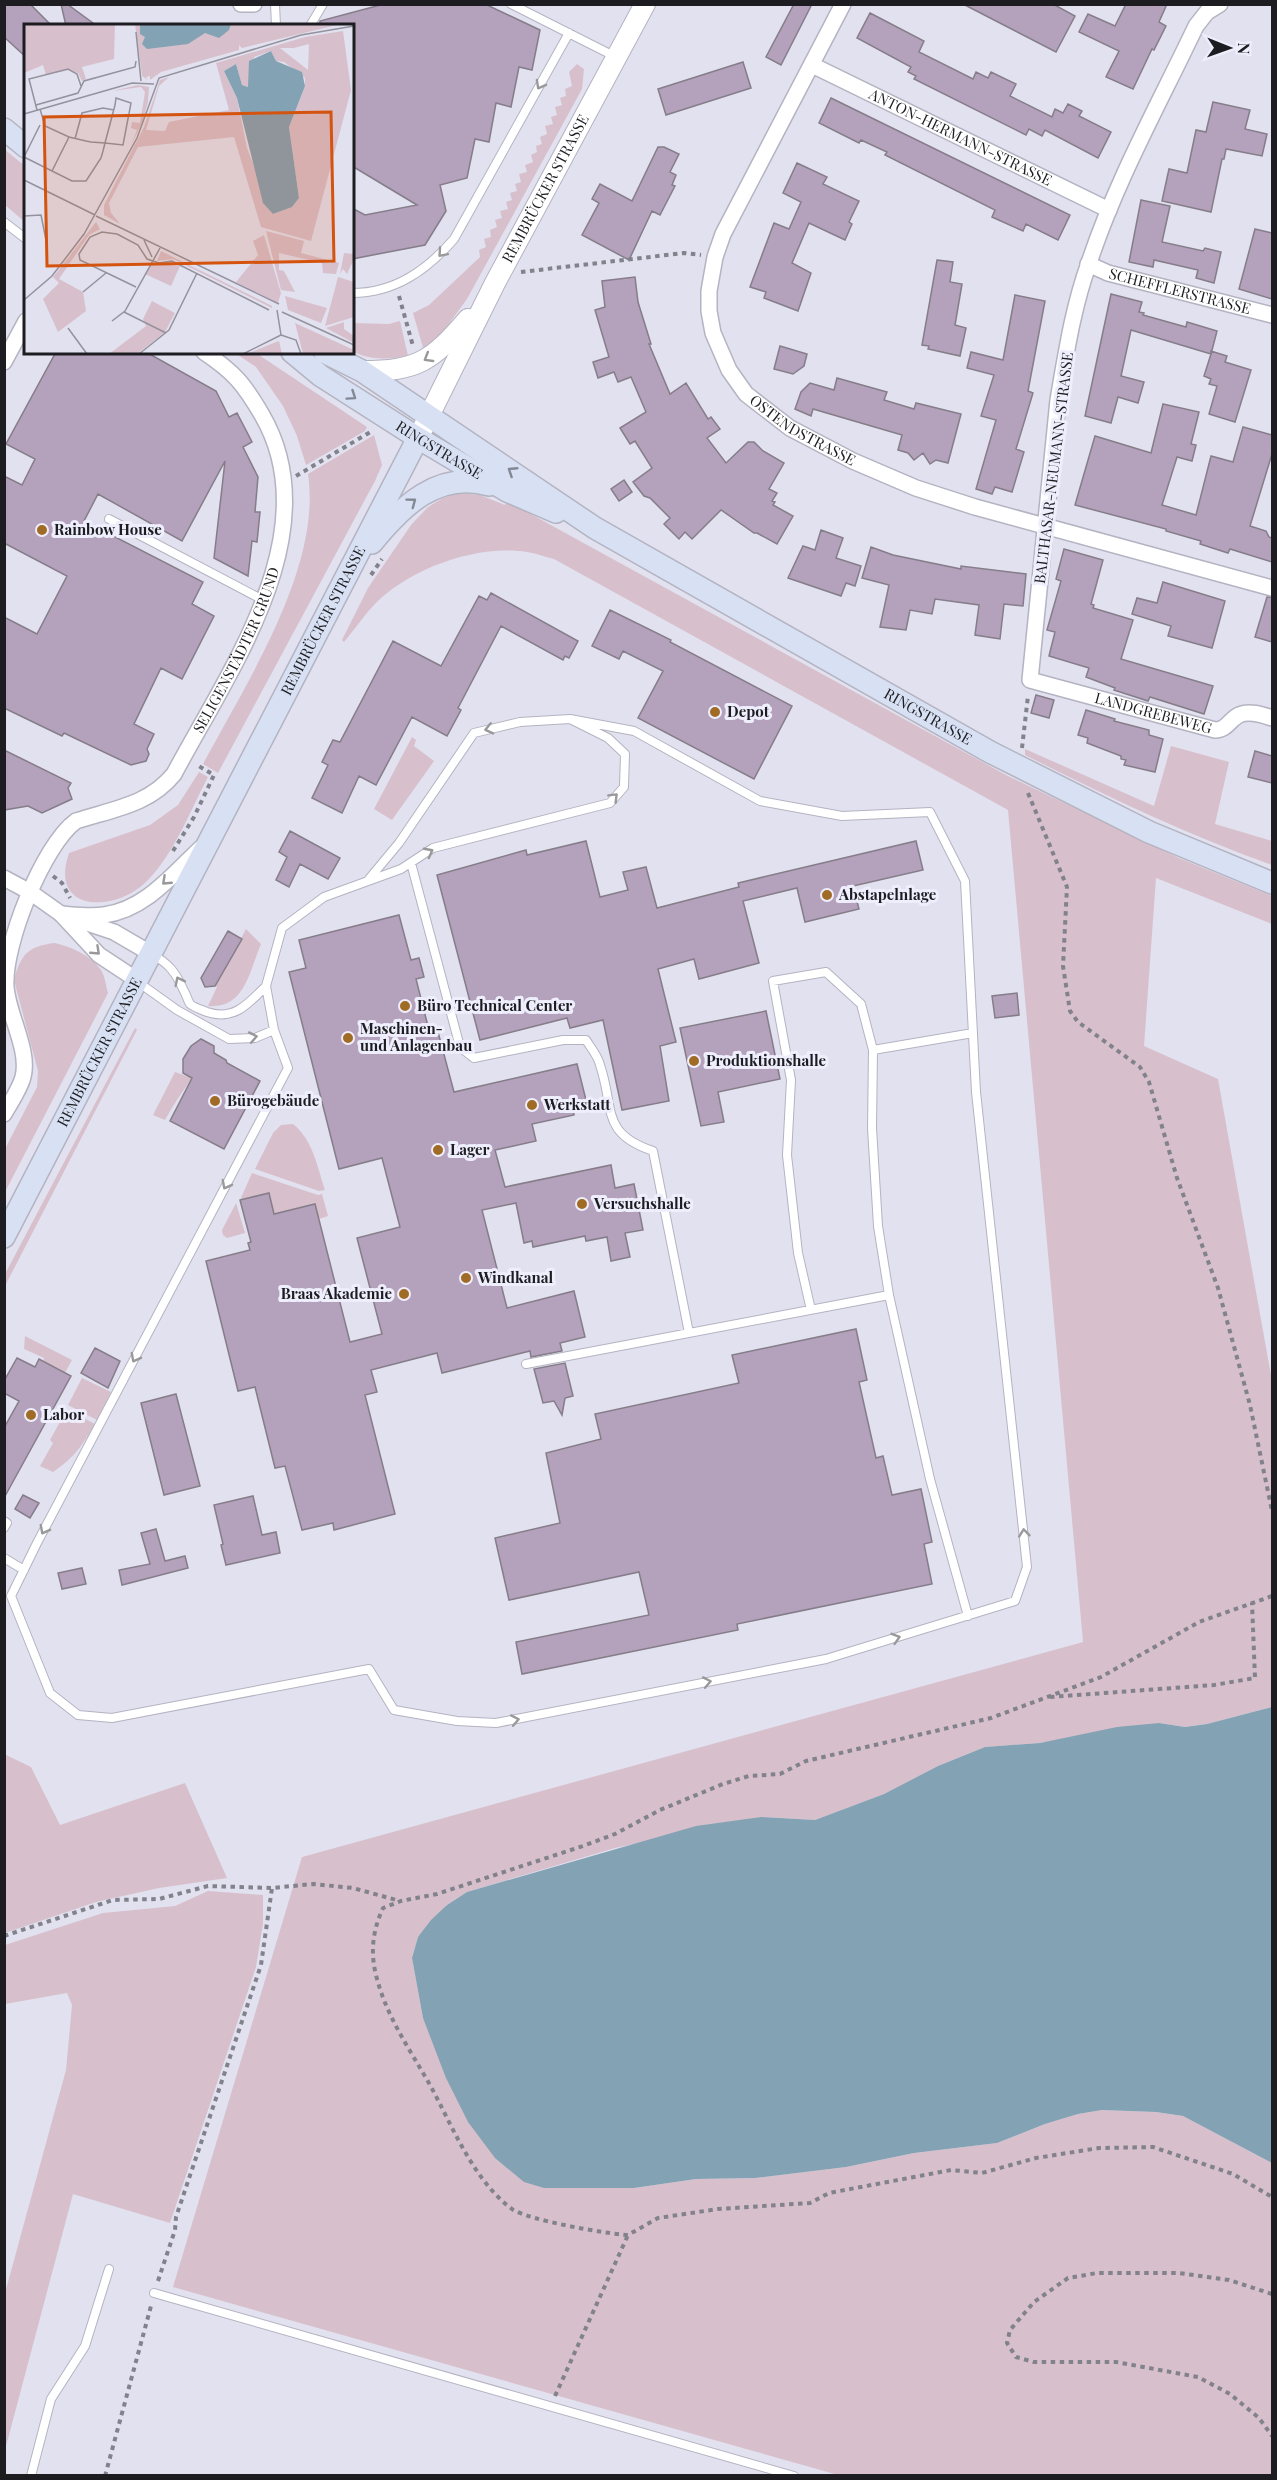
<svg xmlns="http://www.w3.org/2000/svg" width="1277" height="2480" font-family="'Playfair Display',serif">
<style>
.green{fill:#d7c0cc}
.water{fill:#83a2b3}
.building{fill:#b4a1bb;stroke:#857d89;stroke-width:1.5}
.lines{fill:none;stroke-linecap:round;stroke-linejoin:round}
.service-casing{stroke:#b4b3c1;stroke-width:10}
.minor-casing{stroke:#b4b3c1;stroke-width:18}
.tertiary-casing{stroke:#b4b3c1;stroke-width:22}
.secondary-casing{stroke:#b4b3c1;stroke-width:24}
.path{stroke:#82828c;stroke-width:4;stroke-dasharray:4.5 4.5;stroke-linecap:butt}
.service{stroke:#fff;stroke-width:8}
.minor{stroke:#fff;stroke-width:15}
.tertiary{stroke:#fff;stroke-width:20}
.secondary{stroke:#d7e1f3;stroke-width:21}
.oneway{stroke:#99999b}
.oneway2{stroke:#838894}
.poi-dot{fill:#a06b24;stroke:#efeefd;stroke-width:2}
.labels{text-anchor:middle;stroke-width:6;stroke-linejoin:round;paint-order:stroke}
.street-label{font-size:15px;fill:#1c1c21;stroke:#efeefd}
.poi-label{font-size:15px;font-weight:bold;fill:#1c1c21;stroke:#efeefd;text-anchor:start}
.inset-road{fill:none;stroke:#93929d;stroke-width:1.5}
.view{fill:#d4530e;fill-opacity:0.15;stroke:#d4530e;stroke-width:3}
.inset-edge{fill:none;stroke:#1c1c21;stroke-width:3}
</style>
<rect width="100%" height="100%" fill="#e2e1f0"/>
<path class="green" d="M577,64L584,69L582,89L467,299L437,340L424,351L413,313L429,305L480,257L479,250L486,247L484,239L491,237L490,230L497,227L495,220L502,218L500,211L508,209L506,202L512,200L510,193L517,191L515,184L521,182L519,174L527,172L525,165L533,162L531,155L537,152L536,146L542,144L540,137L547,134L545,126L553,124L551,117L557,115L555,107L562,105L560,98L566,96L565,89L572,86L569,72Z
M4,149L25,166V222L5,205Z
M400,321L408,356C391,359 368,361 353,351V323L389,324Z
M235,353H256L367,427L365,431L306,465L297,436L283,406L256,367Z
M374,435L382,465L375,481L218,773L203,764C246,683 322,568 308,474Z
M458,493L480,495L505,505L507,501L1006,775L1179,858L1272,896V924L1156,878L1144,1046L1218,1079L1272,1381V1707L1207,1724L1185,1727L1159,1723L1040,1743L985,1747L938,1766L884,1794L815,1820L761,1817L615,1848L467,1892L447,1905L418,1937L412,1958L423,2018L544,2188H634L696,2179L755,2178L846,2167L914,2153L997,2143L1045,2124L1078,2114L1102,2110L1156,2112L1183,2116L1272,2163V2475H838L173,2287L302,1857L1083,1642L1008,810L554,559C545,557 536,553 527,552C476,544 408,569 373,606C363,617 354,630 344,642L342,640L368,588L411,525L428,507L443,498Z
M412,737L416,740L414,746L434,761L392,820L374,809Z
M1171,746L1229,762L1215,824L1272,841V865C1187,835 1106,796 1025,755V749L1154,806Z
M199,772L208,777C190,811 174,854 147,881C116,913 48,913 69,853L150,825L178,805Z
M246,929L261,944C249,972 245,1009 208,1006L217,987L215,986Z
M55,943C71,947 91,955 101,970C105,976 106,986 108,993L5,1192V1149L37,1087L38,1071L14,980C21,954 28,946 55,943Z
M135,1028L137,1030L5,1286V1274Z
M175,1072L192,1078C183,1091 173,1105 165,1120L153,1115Z
M293,1124C313,1140 317,1166 325,1190L319,1191L255,1169L273,1133L281,1125Z
M252,1173L318,1195L322,1194L328,1216L319,1219L315,1204L274,1214L269,1193L240,1200Z
M236,1203L245,1233L227,1238L223,1235L222,1230Z
M25,1336L72,1360L65,1373L43,1362L44,1358L24,1349Z
M82,1378L111,1392L97,1420L68,1405Z
M67,1409L95,1424C81,1447 75,1457 53,1472L40,1466L53,1443L50,1440Z
M4,1754L31,1767L60,1825L185,1783L227,1878L159,1888L96,1902L5,1933Z
M208,1891L263,1895V1924L256,1967L170,2223L73,2194L5,2450V2293L66,2070L72,2005L67,1993L5,2004V1945L103,1913L175,1906Z"/>
<path class="water" d="M1272,1707V2163L1183,2116L1156,2112L1102,2110L1078,2114L1045,2124L997,2143L914,2153L846,2167L755,2178L696,2179L634,2188H544L524,2182L495,2158L468,2122L446,2078L423,2018L412,1958L418,1937L431,1920L447,1905L467,1892L696,1826L761,1817L815,1820L884,1794L938,1766L985,1747L1040,1743L1117,1727L1159,1723L1185,1727L1207,1724Z"/>
<path class="building" d="M4,4H30L52,26H26V57L4,37Z
M61,4H67L97,26H66Z
M384,4H485L540,30L532,70L519,67L511,107L496,103L489,142L475,139L467,178L440,185L446,211L425,245L352,259V208L365,215L417,205L352,166V26H320V21Z
M794,4H812L781,65L766,57Z
M963,4H1053L1075,16L1056,52Z
M1126,4H1167L1159,22L1166,26L1154,50L1152,49L1133,89L1106,77L1119,51L1079,32L1088,14L1115,26Z
M870,13L924,41L919,52L973,79L976,72L988,78L991,72L1016,84L1010,96L1052,117L1055,109L1063,113L1068,104L1082,111L1079,116L1111,132L1098,158L1045,130L1042,136L1029,129L1026,135L914,79L916,76L908,72L911,67L857,38Z
M743,62L751,88L666,115L658,89Z
M831,98L1070,215L1058,240L1026,224L1023,231L992,217L995,210L885,155L887,152L861,140L859,143L819,123Z
M1213,102L1250,110L1245,129L1267,134L1262,156L1226,149L1224,159H1222L1211,212L1162,201L1169,169L1187,173L1196,130L1206,132Z
M658,147H664L679,154L670,172L676,175L672,185L675,186L660,215L652,211L629,260L582,235L599,203L592,199L600,184L632,201Z
M797,163L827,177L823,184L859,201L849,222L852,224L845,240L809,223L792,263L811,273L798,311L764,298L766,292L750,287L774,223L789,229L801,202L783,193Z
M1141,200L1170,206L1162,242L1203,251L1205,248L1221,252L1214,283L1196,278L1198,270L1154,260L1153,267L1129,262Z
M1255,229L1272,233V299L1239,289Z
M937,260L953,262L950,282L962,284L955,325L966,328L960,356L928,349L929,346L922,345Z
M635,277L638,302L651,344H649L670,394L686,383L708,419L711,417L720,429L707,438L726,463L748,442H754L763,451L784,463L769,489L777,493L772,501L775,502L773,505L793,516L777,544L757,533H754L721,510L692,539L685,532L679,539L664,524L670,518L650,498L644,496L633,482L652,468L635,441L630,444L620,428L646,412L631,377L618,382L614,372L598,378L593,362L609,357L595,310L605,307L602,281Z
M1111,294L1142,302L1139,312L1144,313L1143,315L1186,327L1187,322L1217,331L1211,354V351L1227,356L1225,362L1251,370L1235,422L1209,414L1217,386L1209,384L1211,379L1204,376L1211,354L1131,330L1121,376L1144,382L1138,403L1118,397L1111,423L1085,416Z
M1015,295L1045,301L1028,391L1033,393L1016,449L1024,452L1012,492L995,487L992,494L976,489L996,420L981,416L994,375L967,368L971,352L1003,360Z
M780,346L807,354L804,366L793,374L774,369Z
M56,352H146L216,391L229,417L237,413L252,442L243,447L258,477L255,512H260L257,542L252,541L248,576L214,558L225,461L182,541L98,494L84,521L203,582L192,604L214,616L182,679L161,668L134,724L154,734L147,749L149,754L146,761L131,765L64,733L62,736L4,708V617L37,634L67,576L4,543V476L22,485L35,459L6,444Z
M837,378L887,392L884,400L914,409L916,403L961,414L948,463L936,460L930,464L923,453L914,460L908,453L898,450L902,435L813,409L811,416L795,409L801,392L810,383L834,390Z
M1163,404L1199,412L1191,444L1196,445L1192,461L1177,457L1162,505L1196,515L1211,456L1233,462L1243,427L1272,435V454L1250,526L1266,531L1269,537L1272,538V562L1230,549L1228,553L1200,544L1201,541L1166,531V529L1075,505L1095,436L1151,453Z
M624,480L632,492L619,501L611,489Z
M821,530L843,538L836,558L861,566L855,586L846,583L841,596L788,578L803,546L815,550Z
M871,547L893,555L961,569V566L1026,574L1023,606L1004,604L1000,639L975,635L979,605L935,599L932,614L910,610L906,630L880,627L889,585L862,578Z
M1064,549L1103,560L1091,604L1094,605L1093,608L1133,620L1121,659L1213,686L1204,714L1150,697L1148,701L1114,690L1115,688L1086,677L1089,668L1049,656L1055,632L1047,630L1061,581L1056,579Z
M1163,582L1225,601L1212,648L1168,636L1171,626L1132,614L1137,598L1157,603Z
M491,593L578,641L569,658L565,656L563,660L501,626L458,708L461,710L447,736L412,717L376,785L359,776L342,813L312,798L328,765L322,762L333,740L340,742L393,641L441,666L479,596L487,600Z
M1267,597H1272V642L1255,637Z
M610,610L671,640L670,642L792,706L754,779L638,718L663,671L623,651L619,659L592,646Z
M1036,695L1054,700L1049,718L1031,713Z
M1086,710L1115,719L1114,721L1149,730V735L1163,739L1155,772L1124,765L1126,760L1121,759V756L1087,743L1088,738L1078,735Z
M4,750L71,783L68,788L72,799L42,813L28,806L4,810Z
M1255,751L1272,756V783L1248,777Z
M290,831L340,858L328,879L300,864L289,887L276,880L287,857L279,852Z
M586,841L600,897L628,890L623,872L646,867L657,908L739,887L738,883L916,841L923,870L853,886L859,909L805,922L797,888L743,901L759,963L699,979L694,959L658,969L676,1042L660,1046L669,1101L622,1110L603,1020L570,1028L567,1018L480,1040L437,875L526,850L527,855Z
M399,915L411,960L419,958L424,977L416,979L430,1034L438,1032L454,1092L577,1064L587,1104L573,1107L574,1115L532,1124L536,1141L495,1150L505,1187L611,1165L615,1188L634,1184L643,1230L625,1233L630,1257L611,1261L607,1237L586,1241L585,1236L533,1247L532,1241L524,1243L516,1203L482,1210L507,1308L574,1291L585,1337L560,1343L562,1351L531,1357L530,1351L442,1373L437,1353L371,1370L377,1392L365,1395L395,1514L334,1530L333,1523L302,1530L285,1466L275,1468L255,1387L238,1391L206,1261L250,1250L248,1243L251,1242L240,1200L269,1193L274,1214L315,1204L350,1342L382,1334L357,1238L400,1227L382,1158L339,1169L289,972L306,968L299,940Z
M228,931L242,939L215,986L205,987L201,978Z
M1017,993L1019,1015L995,1018L992,996Z
M766,1011L780,1079L718,1092L724,1122L701,1126L680,1028Z
M201,1039L214,1046V1053L226,1060L227,1063L260,1081L224,1149L170,1121L192,1078L183,1073V1059L191,1046Z
M856,1329L867,1380L859,1382L876,1458L883,1456L892,1495L921,1489L932,1542L924,1544L932,1584L737,1624L738,1630L522,1674L516,1642L649,1615L639,1572L509,1600L495,1538L560,1523L546,1453L601,1439L595,1414L739,1383L732,1355Z
M95,1348L120,1361L108,1388L81,1373Z
M17,1358L35,1367L39,1359L71,1376L4,1498V1428L19,1401L4,1393V1381Z
M565,1363L573,1396L565,1398L562,1415L554,1401L543,1403L534,1369Z
M176,1394L200,1486L164,1495L141,1403Z
M23,1495L39,1503L30,1518L15,1509Z
M253,1496L262,1535L276,1532L280,1553L226,1565L221,1545L223,1544L214,1505Z
M156,1529L165,1561L185,1556L188,1568L122,1585L119,1570L150,1564L141,1533Z
M82,1568L86,1584L62,1589L58,1573Z"/>
<g class="lines">
<defs>
<path id="service" d="M275,4L276,26
M511,4L616,57
M310,26L323,4
M4,222L26,239
M352,293C395,293 427,270 454,239L569,33
M109,519L263,600
M411,863L460,1047L474,1058L563,1040H586C591,1048 598,1056 600,1065C615,1109 600,1133 653,1151L689,1333
M151,954C169,963 176,973 184,991C186,994 188,1001 190,1004C193,1007 202,1010 207,1012C234,1021 248,1004 266,986
M138,982L177,1010L229,1039L255,1038L274,1030L288,1068L37,1543L11,1596L50,1693L78,1715L112,1718L369,1669L394,1710L457,1721L496,1723L826,1659L1015,1601L1027,1567L976,1092L965,881L930,812L842,816L760,801L634,731L570,719
M274,1030L266,986L282,928L324,897L401,869L433,848L610,803L624,787L625,754L608,738L570,719L520,722L474,733L399,843L369,879
M873,1050L973,1033
M811,1310L798,1253L787,1155L791,1080L773,981L826,972L861,1004L873,1050L872,1128L878,1226L889,1295
M526,1364L889,1295L930,1479L968,1616
M4,1521L7,1523L4,1528
M4,1558L24,1570
M154,2293L794,2476
M31,2476L51,2399L85,2346L109,2269"/>
<g id="minor">
<path d="M241,4H254"/>
<path id="s1" d="M843,4L723,234L715,257L709,291V311L713,333L729,370L746,394L790,428L853,461L916,488L975,507L1272,588"/>
<path id="s2" d="M1220,4L1207,12L1196,26C1159,104 1116,181 1089,263C1073,307 1066,354 1058,400L1030,680L1215,730C1227,730 1229,720 1239,715C1249,710 1263,715 1272,718"/>
<path id="s3" d="M812,65L1109,210"/>
<path id="s4" d="M1088,264L1108,273L1272,315"/>
<path d="M4,362L26,321"/>
<path d="M4,878L30,892L61,914L99,955L137,980"/>
<path d="M61,914C75,915 90,917 104,915C145,910 173,874 202,847"/>
<path d="M78,920L114,932L150,953"/>
<path id="s5" d="M4,1114C10,1103 20,1089 23,1077C30,1050 8,1015 6,987C3,946 43,845 76,821C113,809 149,805 174,774C228,672 330,532 262,415C244,384 234,372 204,352"/>
</g>
<g id="tertiary">
<path d="M362,371C418,371 432,361 468,319"/>
<path id="s6" d="M418,438L495,283L645,4"/>
</g>
<g id="secondary">
<path d="M4,129L26,147"/>
<path id="s7" d="M292,352L321,376L418,438L507,491L556,512"/>
<path id="s8" d="M324,352L362,371L595,528L990,752L1149,832L1272,883"/>
<path d="M372,543C401,507 438,470 489,485"/>
<path id="s9" d="M4,1237L418,438"/>
</g>
</defs>
<use href="#service" class="service-casing"/>
<use href="#minor" class="minor-casing"/>
<use href="#tertiary" class="tertiary-casing"/>
<use href="#secondary" class="secondary-casing"/>
<path class="path" d="M521,272L684,253L701,255
M399,296L413,346
M296,476L372,431
M371,575L382,559
M1022,748L1028,696
M1028,793L1067,887L1063,966L1070,1011L1078,1022L1140,1067L1149,1082L1177,1178L1218,1288L1250,1405L1272,1511
M173,851L194,817L214,775L197,765
M53,876L62,883L70,898
M1272,1596L1199,1622L1101,1677L991,1718L806,1761L780,1774L749,1776L723,1784L660,1810L615,1834L583,1846L437,1894L401,1901L383,1908C373,1930 370,1951 376,1975C386,2016 409,2048 430,2085C453,2127 473,2180 512,2209C527,2220 607,2234 628,2235L658,2218L718,2209L810,2203L829,2193L951,2170L982,2173L1036,2158L1099,2148L1153,2147L1233,2174L1272,2197
M1050,1697L1214,1685L1255,1678L1252,1603
M4,1936L113,1900L159,1899L208,1886L272,1888
M158,2281L175,2230L176,2217L261,1965L272,1888L313,1884L353,1888L400,1901
M1272,2294L1229,2280L1179,2273H1097L1068,2278L1034,2302L1010,2330L1007,2343L1016,2357L1034,2362H1116L1198,2377L1230,2394L1259,2418L1272,2436
M555,2396L628,2235
M105,2476L151,2306"/>
<use href="#service" class="service"/>
<use href="#minor" class="minor"/>
<use href="#tertiary" class="tertiary"/>
<use href="#secondary" class="secondary"/>
</g>
<defs><path id="oneway-chevron" d="M-2-3.5L2.5 0L-2 3.5" fill="none" stroke-width="1.6" stroke-linecap="round" stroke-linejoin="round" transform="scale(1.5)"/></defs>
<g class="oneway">
<use href="#oneway-chevron" transform="translate(540 85) rotate(119)"/>
<use href="#oneway-chevron" transform="translate(442 253) rotate(131)"/>
<use href="#oneway-chevron" transform="translate(428 358) rotate(149)"/>
<use href="#oneway-chevron" transform="translate(489 729) rotate(167)"/>
<use href="#oneway-chevron" transform="translate(614 797) rotate(-45)"/>
<use href="#oneway-chevron" transform="translate(429 852) rotate(-28)"/>
<use href="#oneway-chevron" transform="translate(166 881) rotate(137)"/>
<use href="#oneway-chevron" transform="translate(96 951) rotate(43)"/>
<use href="#oneway-chevron" transform="translate(179 981) rotate(-117)"/>
<use href="#oneway-chevron" transform="translate(253 1037) rotate(-11)"/>
<use href="#oneway-chevron" transform="translate(226 1185) rotate(118)"/>
<use href="#oneway-chevron" transform="translate(135 1358) rotate(118)"/>
<use href="#oneway-chevron" transform="translate(44 1530) rotate(118)"/>
<use href="#oneway-chevron" transform="translate(1024 1533) rotate(-96)"/>
<use href="#oneway-chevron" transform="translate(896 1638) rotate(-17)"/>
<use href="#oneway-chevron" transform="translate(707 1682) rotate(-11)"/>
<use href="#oneway-chevron" transform="translate(515 1720) rotate(-11)"/>
</g>
<g class="oneway2">
<use href="#oneway-chevron" transform="translate(352 396) rotate(34)"/>
<use href="#oneway-chevron" transform="translate(512 471) rotate(-147)"/>
<use href="#oneway-chevron" transform="translate(412 502) rotate(-37)"/>
</g>
<g class="poi-dot">
<circle cx="42" cy="530" r="6"/>
<circle cx="715" cy="712" r="6"/>
<circle cx="827" cy="895" r="6"/>
<circle cx="405" cy="1006" r="6"/>
<circle cx="348" cy="1038" r="6"/>
<circle cx="694" cy="1061" r="6"/>
<circle cx="215" cy="1101" r="6"/>
<circle cx="532" cy="1105" r="6"/>
<circle cx="438" cy="1150" r="6"/>
<circle cx="582" cy="1204" r="6"/>
<circle cx="466" cy="1278" r="6"/>
<circle cx="404" cy="1294" r="6"/>
<circle cx="31" cy="1415" r="6"/>
</g>
<g class="labels">
<g class="street-label">
<text dy="5" stroke="none"><textPath href="#s3" startOffset="165">ANTON-HERMANN-STRASSE</textPath></text>
<text dy="5" stroke="none"><textPath href="#s6" startOffset="280">REMBRÜCKER STRASSE</textPath></text>
<text dy="5" stroke="none"><textPath href="#s4" startOffset="96">SCHEFFLERSTRASSE</textPath></text>
<text dy="5" stroke="none"><textPath href="#s1" startOffset="498">OSTENDSTRASSE</textPath></text>
<text dy="5" stroke="none"><textPath href="#s7" startOffset="177">RINGSTRASSE</textPath></text>
<text transform="translate(1054 468) rotate(-83)" y="5">BALTHASAR-NEUMANN-STRASSE</text>
<text dy="5" stroke="none"><textPath href="#s9" startOffset="694">REMBRÜCKER STRASSE</textPath></text>
<text dy="5" stroke="none"><textPath href="#s5" startOffset="568">SELIGENSTÄDTER GRUND</textPath></text>
<text dy="5" stroke="none"><textPath href="#s2" startOffset="843">LANDGREBEWEG</textPath></text>
<text dy="5" stroke="none"><textPath href="#s8" startOffset="706">RINGSTRASSE</textPath></text>
<text dy="5" stroke="none"><textPath href="#s9" startOffset="208">REMBRÜCKER STRASSE</textPath></text>
</g>
<g class="poi-label">
<text x="54" y="535">Rainbow House</text>
<text x="727" y="717">Depot</text>
<text x="839" y="900">Abstapelnlage</text>
<text x="417" y="1011">Büro Technical Center</text>
<text x="360" y="1034">Maschinen-<tspan x="360" dy="17">und Anlagenbau</tspan></text>
<text x="706" y="1066">Produktionshalle</text>
<text x="227" y="1106">Bürogebäude</text>
<text x="544" y="1110">Werkstatt</text>
<text x="450" y="1155">Lager</text>
<text x="594" y="1209">Versuchshalle</text>
<text x="478" y="1283">Windkanal</text>
<text x="392" y="1299" text-anchor="end">Braas Akademie</text>
<text x="43" y="1420">Labor</text>
</g>
</g>
<g transform="translate(24 24)">
<rect width="330" height="330" fill="#e2e1f0"/>
<path d="M0,0H91L90,35L58,43L62,55L58,57L54,49L45,46L22,51L19,41L0,49ZM111,0H317L218,24L215,21V26L137,48L126,56V52L122,53L124,56L118,52ZM319,7L327,66L287,217L237,203L210,113L114,123L85,179L87,189L96,200L80,191V181L120,103L136,56L145,53L135,62L122,106L141,107L145,98L205,86L192,39L281,13ZM285,20L284,46L256,24H270ZM247,27L252,37L260,38L281,54V62L265,103L275,174L268,183L249,190L223,124L213,74L200,47L212,40L218,61L224,63L230,33ZM114,61L125,63L124,78L118,99L107,121L113,106L107,104L108,98L116,99L121,68L117,63L88,67ZM72,198L76,205L65,211L35,255L59,268L62,287L34,308L19,275L35,259L29,253ZM242,207L280,217L277,229L315,239L312,250L299,249L298,239L255,229V246L260,247L271,268L257,266ZM240,211L257,269L254,279L212,258L234,231L229,217ZM137,227L248,282V284L149,235L133,237ZM320,229L330,230V235L323,250L319,245L316,250ZM127,239L156,242L147,262L121,250ZM314,253L330,258V293L301,302ZM261,272L303,284L297,299L264,286ZM128,277L151,289L141,308L113,330H85L122,302L119,295ZM320,298V305L330,312V319L302,304ZM271,299L330,326V330H279ZM255,317L258,330H223L252,318Z" fill="#d7c0cc" fill-rule="evenodd"/>
<path d="M116,0H207L205,6L195,14L181,9L164,20L123,25L118,20L121,13L116,10ZM247,27L252,37L278,48L281,62L265,103L275,174L268,183L249,190L239,179L213,74L200,47L212,40L218,61L224,63L225,37Z" fill="#83a2b3"/>
<path class="inset-road" d="M112,8L117,57M12,81L54,69L60,57L111,43L112,37M13,86L5,55L44,45L53,50L57,62M0,90L108,59L130,60M51,115L58,89L79,84L90,86M0,133L48,157H62L77,134L79,127L81,119L91,81L92,74L107,79L99,121L81,119L67,118L62,117L45,113L21,102L16,85M0,133L16,101M28,147L45,113M0,156L71,191M0,192L17,191L22,216M72,192L255,280M59,212L113,114L135,54L277,11L330,2M120,216L128,233M112,263L56,236L55,230L66,213L78,208L93,210L114,221L123,235L135,239L148,237L245,286M59,268L82,249M0,276L28,252L60,210M253,286L257,311M100,288L142,309M258,288L330,321M88,297L101,287L136,224M44,304L63,330M257,311L272,316L277,330M115,330L145,306L173,249M219,330L257,311"/>
<path class="view" d="M307,88L310,237L23,242L20,93Z"/>
<rect width="330" height="330" class="inset-edge"/>
</g>
<rect width="1277" height="2480" fill="none" stroke="#1c1c21" stroke-width="12"/>
<g transform="translate(1229 48) rotate(91)" stroke="#efeefd" stroke-width="4.5" paint-order="stroke">
<path d="M0-4.5L10 22L0 15L-10 22Z" fill="#1c1c21"/>
<text y="-9" font-size="16" font-weight="bold" text-anchor="middle" fill="#1c1c21">N</text>
</g>
</svg>
